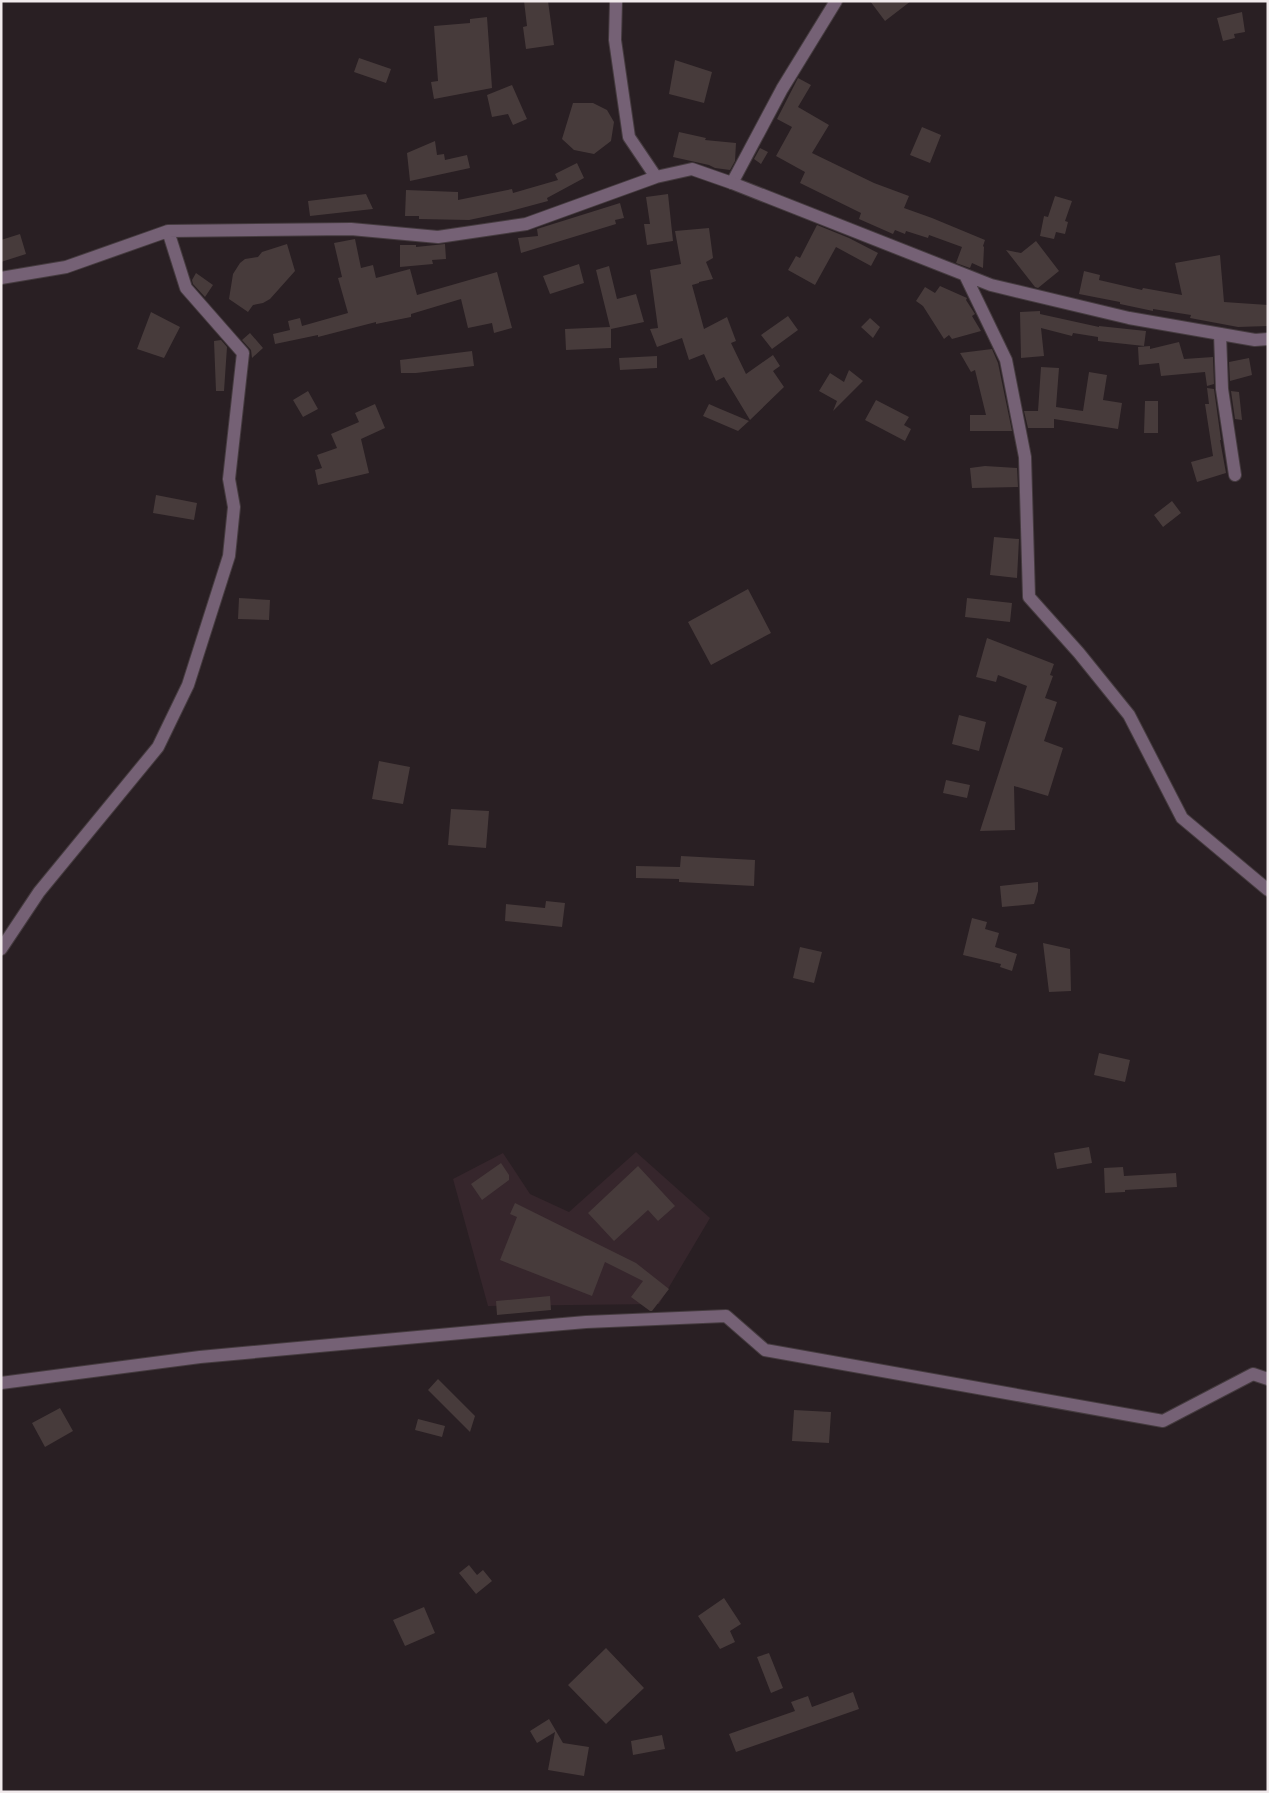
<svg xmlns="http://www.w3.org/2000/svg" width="1269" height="1793" font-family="Bitter,serif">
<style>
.built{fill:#36262c}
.building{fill:#473b3b}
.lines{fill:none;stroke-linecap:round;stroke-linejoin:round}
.minor-casing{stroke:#453b3f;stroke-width:14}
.tertiary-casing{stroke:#453b3f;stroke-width:14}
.minor{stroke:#756175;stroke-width:12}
.tertiary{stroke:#756175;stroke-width:12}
</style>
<rect width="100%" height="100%" fill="#291f23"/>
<path class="built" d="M636,1152L710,1218L659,1304L488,1306L453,1179L503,1153L530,1194L569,1212Z"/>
<path class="building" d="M524,1H548L554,45L526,49L523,27L527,26Z
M870,1H911L885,21Z
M1242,12L1245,32L1234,34L1235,38L1223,41L1217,18Z
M487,17L492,88L434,99L431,82L438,81L434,26L470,23V19Z
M359,58L391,69L386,83L354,72Z
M675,60L712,72L704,103L669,94Z
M798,78L811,85L798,107L829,125L812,153L874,183L909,196L904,208L932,218L985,240L983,246L984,247L983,268L972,263L970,268L956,263L962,247L929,235L928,238L906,231L905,234L895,230L893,234L859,219L861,213L800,183L805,172L776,156L792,127L777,119Z
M512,85L527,119L513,125L508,114L492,117L487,95Z
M573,103H593L607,110L614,122L611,141L594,154L574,150L562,139Z
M922,127L941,135L930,163L910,155Z
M679,132L706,138L705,140L736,143L735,161L730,170L715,168L709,165L673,157Z
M435,141L437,155L444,154L445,160L467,155L470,168L410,181L407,153Z
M760,148L768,152L761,164L754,159Z
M577,163L584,178L547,198L548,201L507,212L469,220L419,219V216H405L406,190L458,192V200L512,189L513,193L558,180L555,174Z
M366,194L373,209L310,216L308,201Z
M668,194L673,241L647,245L644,224H650L646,197Z
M1055,196L1072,201L1065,221L1068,222L1065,234L1056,232L1054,239L1040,236L1044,216L1048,217Z
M620,203L624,218L615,220L616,224L521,253L518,238L538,236L537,229Z
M817,225L849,238L878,253L871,266L836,247L815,285L788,270L796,256L800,258Z
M709,228L713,258L706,262L713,279L699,282V283L692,285L704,329L727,317L736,341L731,343L746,374L773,355L780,366L773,371L784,387L750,420L724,377L716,381L704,354L689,360L682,338L657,347L650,329L658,328L650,270L681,264L675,231Z
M20,234L26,254L1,262V240Z
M355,239L361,268L373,265L376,278L410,269L417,295L497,272L512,328L494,333L492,323L468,328L461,299L411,314V317L376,324V322L318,337V335L275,344L273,334L290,330L288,321L300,318L302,326L348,313L338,278L342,277L334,243Z
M1036,241L1059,271L1038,288L1035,287L1006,250L1021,253Z
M287,244L295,271L270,299L263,303L253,305L248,312L229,299L233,274L240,263L245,259L258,257L262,252Z
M445,244L446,259L432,260L433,264L400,267V245H416V247Z
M1220,255L1224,302L1268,305V326L1238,327L1190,318L1191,315L1153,309V311L1120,304V302L1079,294L1084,271L1100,275L1099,280L1142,290L1143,288L1182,295L1175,263Z
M579,264L584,283L550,294L543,276Z
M609,266L617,299L636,294L644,322L611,329V348L566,350L565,329L610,327L596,270Z
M196,273L213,285L205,297L193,284L192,280Z
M940,286L967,298L966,300L975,314L972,316L981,331L952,339L949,335L944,339L923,306L916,301L925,287L935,293Z
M1040,311V314L1099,327V326L1146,331L1144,346L1098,341V332V337L1073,333L1072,336L1041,328L1044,356L1021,358L1020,312Z
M151,312L180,327L164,358L137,349Z
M788,316L798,330L772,349L761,335Z
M870,318L880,327L873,338L861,327Z
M250,333L263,348L252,358L251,350L242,340Z
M221,340L227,347L224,391H216L214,341Z
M1179,342L1184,359L1213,357L1214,384L1207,386L1205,372L1161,376L1159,363L1139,365L1138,347L1150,346V349Z
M992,349L998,363L1012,431H970V415H986L975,370L971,372L960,353Z
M472,351L474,366L416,373H401L400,360Z
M657,356V368L620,370L619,358Z
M1249,358L1252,375L1230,381L1229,362Z
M1041,367L1059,368L1056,407L1083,411L1089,372L1107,375L1103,400L1122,403L1118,429L1054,419V428H1028L1024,411H1038Z
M849,370L863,381L833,411L837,401L819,391L830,373L844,382Z
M1207,388L1214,389L1221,440H1220L1226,473L1197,482L1191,462L1213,456L1205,404H1209Z
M308,391L318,409L303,417L293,400Z
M1231,391L1239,392L1242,420L1235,419Z
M876,400L909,417L904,425L911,429L905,441L865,420Z
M1145,401H1158V433H1144Z
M375,404L385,428L361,439L369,473L318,485L315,470L322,468L317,455L337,448L331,434L359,422L355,413Z
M709,404L718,408L749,421L738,431L703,416Z
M985,466L1017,468L1018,487L972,488L970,468Z
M156,495L197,503L194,520L153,513Z
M1172,501L1181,513L1163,527L1154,515Z
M994,537L1019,539L1017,578L990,575Z
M748,589L771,633L711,665L688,622Z
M239,598L270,600L269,620L238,619Z
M967,598L1012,603L1010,622L965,617Z
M987,638L1054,664L1050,675L1053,676L1045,698L1057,702L1044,741L1063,748L1048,796L1014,786L1015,830L980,831L1027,686L998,675L996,682L976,677Z
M959,715L986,722L979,751L952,744Z
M379,761L410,767L403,804L372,799Z
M946,780L970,785L967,798L943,793Z
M451,809L489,811L486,848L448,845Z
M681,856L755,860L754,886L679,882V879L636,878V866L680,867Z
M1038,882V891L1034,904L1002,907L1000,886Z
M546,901L565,903L562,927L505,921L506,904L545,908Z
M972,918L987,922L985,929L999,933L995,947L1017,954L1012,971L1000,967L1001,964L963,955Z
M1043,943L1070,949L1071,991L1049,992Z
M800,947L822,952L814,983L793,978Z
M1099,1053L1130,1060L1125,1082L1094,1075Z
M1089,1147L1092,1163L1057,1169L1054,1153Z
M501,1163L509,1175V1180L482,1200L471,1184Z
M638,1166L675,1206L658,1221L648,1210L614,1241L588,1213Z
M1123,1167L1124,1176L1176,1173L1177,1187L1125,1190V1192L1105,1193L1104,1168Z
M515,1203L636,1263L669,1289L652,1311H650L631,1297L643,1281L605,1262L592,1296L500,1260L517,1217L510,1214Z
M550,1296L551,1310L497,1315L496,1301Z
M438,1379L475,1416L470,1432L428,1390Z
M60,1408L73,1431L45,1447L32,1423Z
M794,1410L831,1412L829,1443L792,1441Z
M418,1419L445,1426L442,1437L415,1430Z
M469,1565L477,1575L483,1570L492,1581L476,1594L459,1573Z
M724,1598L741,1624L730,1631L735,1642L720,1649L698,1616Z
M424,1607L435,1633L405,1646L393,1620Z
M606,1648L644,1688L606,1724L568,1685Z
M769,1653L783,1688L771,1693L757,1657Z
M853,1692L859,1709L736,1752L729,1734L795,1711L791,1702L808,1696L812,1707Z
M549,1719L563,1743L589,1747L584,1776L548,1770L555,1732L537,1743L530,1731Z
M662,1735L665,1749L633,1755L631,1741Z"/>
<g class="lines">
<defs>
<path id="minor" d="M732,183L782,89L836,1
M1220,334L1222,389L1235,475"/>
<path id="tertiary" d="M616,1L615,40L629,137L656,177
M965,275L1006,360L1025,457L1029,597L1079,653L1129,715L1182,818L1268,890
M1,278L66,267L168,231L351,229L438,237L526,224L656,177L692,169L732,183L991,285L1129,318L1255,340L1268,339
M1,949L39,892L158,747L188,685L229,556L234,507L229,479L243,353L186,288L168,231
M1,1383L200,1357L494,1330L586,1322L726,1316L765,1350L1163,1421L1253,1374L1268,1379"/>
</defs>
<use href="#minor" class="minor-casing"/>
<use href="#tertiary" class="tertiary-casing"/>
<use href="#minor" class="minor"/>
<use href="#tertiary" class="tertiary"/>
</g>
<rect width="1269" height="1793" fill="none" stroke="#f1eaec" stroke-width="5"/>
</svg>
